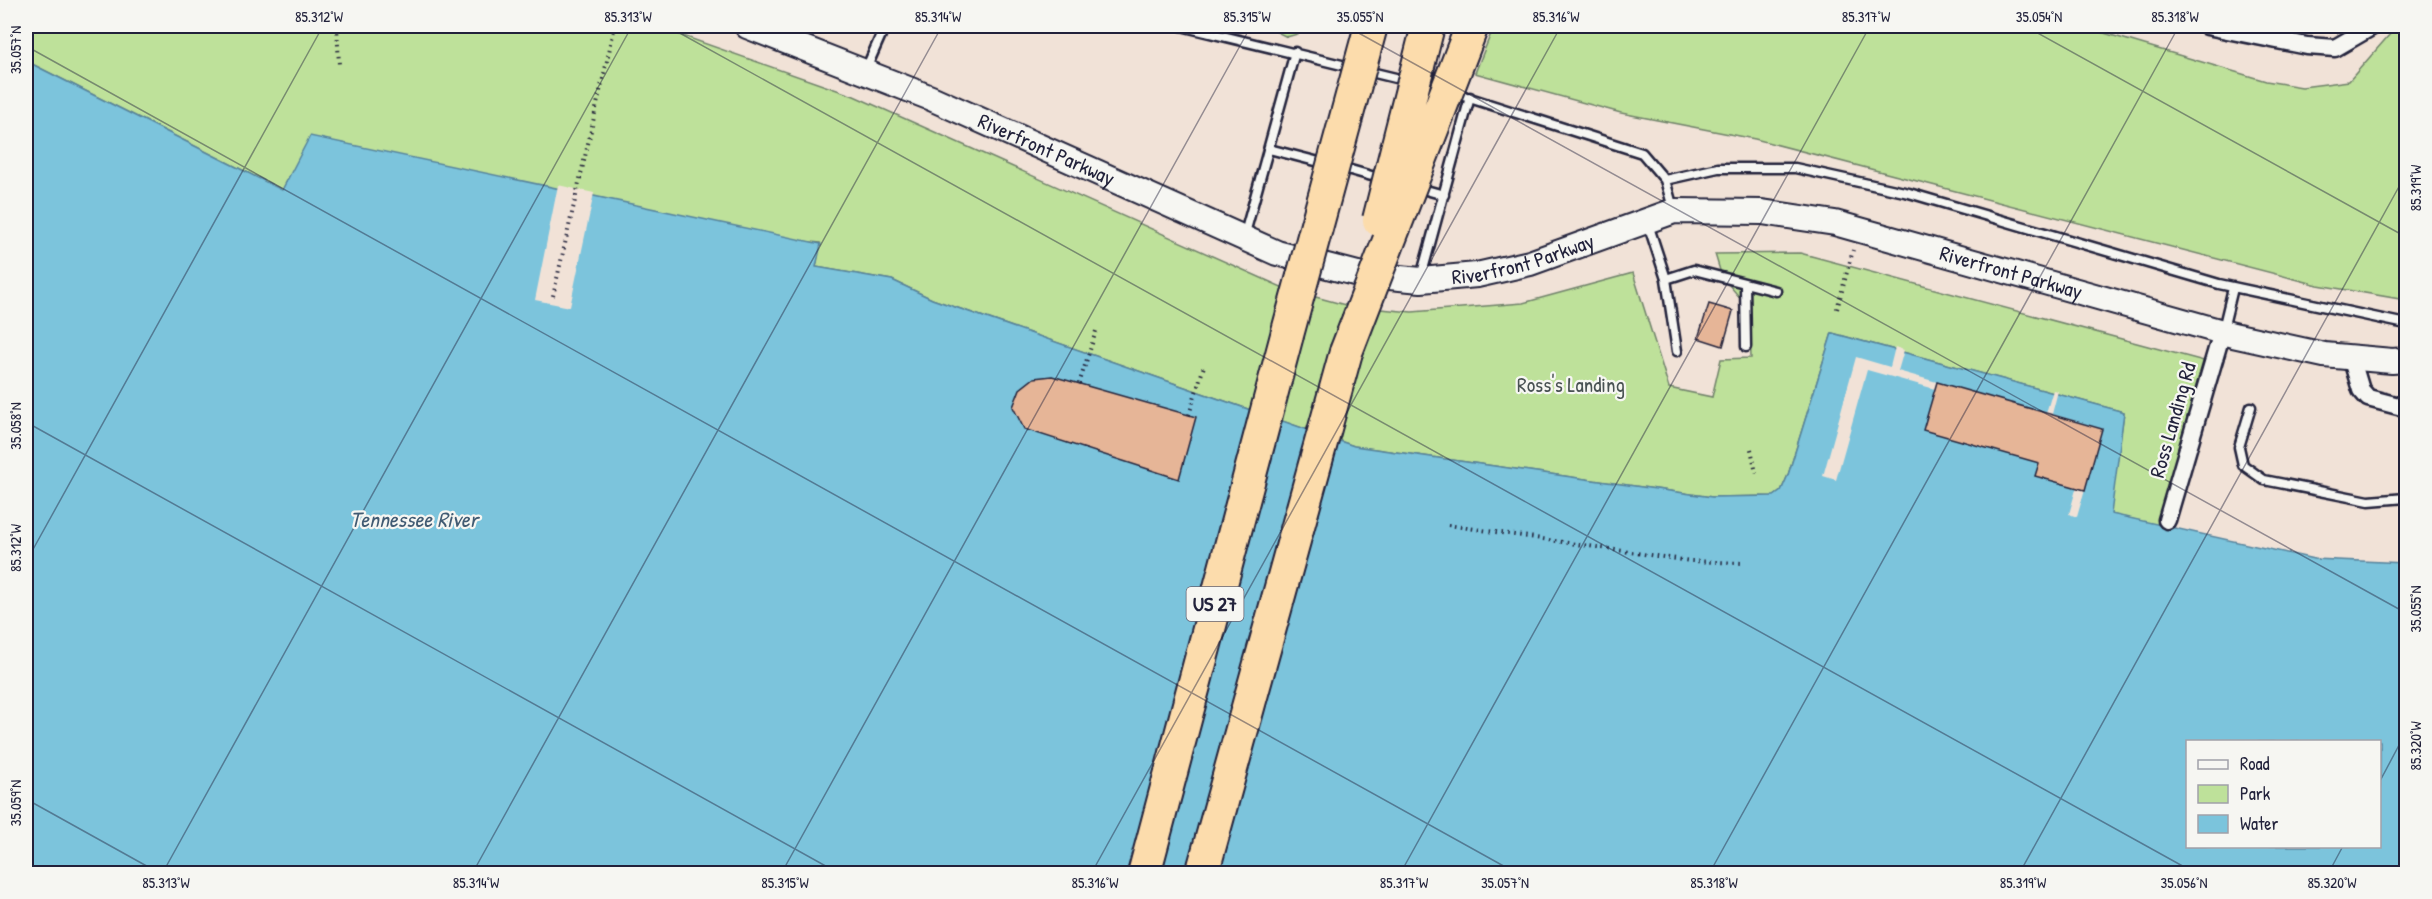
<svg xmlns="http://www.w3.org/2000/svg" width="2432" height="899" font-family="'Patrick Hand',sans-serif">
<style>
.green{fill:#bee19a;stroke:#70826a;stroke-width:1.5}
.water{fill:#7bc4dc;stroke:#57839c;stroke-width:1.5;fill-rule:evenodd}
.pier{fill:#f1e2d7}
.building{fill:#e6b597;stroke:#22223b;stroke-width:1.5}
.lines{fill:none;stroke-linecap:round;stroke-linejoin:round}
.service-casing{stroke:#22223b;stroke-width:13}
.minor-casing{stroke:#22223b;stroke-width:21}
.secondary-casing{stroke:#22223b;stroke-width:28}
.motorway-casing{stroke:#22223b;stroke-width:36}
.path{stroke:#22223b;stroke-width:4;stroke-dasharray:1.5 4.5;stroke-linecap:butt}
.service{stroke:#f6f6f2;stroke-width:8}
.minor{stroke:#f6f6f2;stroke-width:16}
.secondary{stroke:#f6f6f2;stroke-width:24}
.motorway{stroke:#fcdcac;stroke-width:32}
.motorway-bridge-casing{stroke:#22223b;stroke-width:36;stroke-linecap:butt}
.motorway-bridge{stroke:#fcdcac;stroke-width:32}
.ticks{fill:none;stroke:#22223b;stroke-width:1.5;stroke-opacity:0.45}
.labels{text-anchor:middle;stroke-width:4.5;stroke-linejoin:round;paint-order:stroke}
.shield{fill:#f6f6f2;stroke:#626272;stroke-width:1.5}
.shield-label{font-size:20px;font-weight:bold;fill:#22223b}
.street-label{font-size:21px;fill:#22223b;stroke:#f6f6f2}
.park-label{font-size:21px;fill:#495253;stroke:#f6f6f2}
.water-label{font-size:22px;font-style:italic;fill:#415b73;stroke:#f6f6f2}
.neatline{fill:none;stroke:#22223b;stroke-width:2}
.ticks-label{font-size:15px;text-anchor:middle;fill:#22223b}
</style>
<rect width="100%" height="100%" fill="#f1e2d7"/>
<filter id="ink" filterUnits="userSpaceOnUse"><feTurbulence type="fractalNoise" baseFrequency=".0167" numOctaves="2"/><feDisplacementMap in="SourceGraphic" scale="12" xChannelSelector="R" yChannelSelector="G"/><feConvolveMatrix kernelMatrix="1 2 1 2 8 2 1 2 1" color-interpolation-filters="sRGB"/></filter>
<g filter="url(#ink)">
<path class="green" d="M26,26H655L854,96L1286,289L1349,306L1412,312L1523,303L1633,273L1669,388L1712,397L1721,359L1751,358L1749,308L1722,277L1715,254L1800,253L2204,361L2157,525L2110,514L2124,412L1832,333L1788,475L1781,491L1774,496L1712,497L1354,446L932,299L892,280L816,267L820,243L282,190L26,61Z
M1265,26H1316L1315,29L1287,37Z
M1494,26H2069L2104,33L2266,81L2302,87L2349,81L2397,26H2406V300L2318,285L1755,139L1621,113L1475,73Z"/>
<path class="water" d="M26,61L282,190L310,136L821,244L816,267L892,280L932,299L1354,446L1712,497L1774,496L1781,491L1788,475L1832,333L2124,412L2111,514L2314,559L2406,563V873H26ZM2188,742H2380V846H2188Z"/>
<path class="pier" d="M558,185L594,193L570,307L535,300Z
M1895,347L1904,350L1898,371L2046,413L2053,390L2058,391L2052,414L2102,429L2077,517L2069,514L2092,433L1867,370L1836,480L1823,476L1856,357L1890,367Z"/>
<path class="building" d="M1709,304L1733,311L1723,346L1698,338Z
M1052,376L1196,417L1179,479L1024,429L1013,407L1020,389L1034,378Z
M1937,382L2102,429L2085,490L2035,476L2039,463L1923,430Z"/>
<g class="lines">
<defs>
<path id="service" d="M1181,26L1441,89
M866,69L885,26
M1454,93L1642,153L1665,180
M1269,149L1327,164
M1340,167L1382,179
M1415,187L1444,195
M1673,208L1665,180L1718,168H1795L1909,193L2219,284L2406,324
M1648,224L1666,279L1677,351
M1244,237L1295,52
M1421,277L1470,97
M1666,279L1694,270L1776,291
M1745,284L1746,347
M2223,329L2233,288
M2251,407L2239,447L2243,465L2264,480L2369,501L2406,498"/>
<path id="minor" d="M2207,26L2307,46L2335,48L2373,26
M2351,357L2361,390L2368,398L2406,408
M2167,520L2222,332"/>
<g id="secondary">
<path id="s1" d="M747,26L931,98L1277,253L1358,274L1421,280L1477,275L1530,263L1674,211L1762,212L1835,223L2233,335L2324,355L2392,361L2406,360"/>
</g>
<path id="motorway" d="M1144,874L1287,335
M1202,874L1346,352"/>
</defs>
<use href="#service" class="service-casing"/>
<use href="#minor" class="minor-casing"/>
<use href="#secondary" class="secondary-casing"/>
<use href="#motorway" class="motorway-casing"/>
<path class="path" d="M337,26L339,65
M553,296L615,26
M1837,309L1853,250
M1079,384L1097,328
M1189,415L1204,366
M1751,449L1756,473
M1448,525L1690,561L1743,563"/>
<use href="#service" class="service"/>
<use href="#minor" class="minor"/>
<use href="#secondary" class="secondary"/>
<use href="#motorway" class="motorway"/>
<defs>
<path id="motorway-bridge" d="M1379,220L1428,26
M1287,335L1371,26
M1346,352L1472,26"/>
</defs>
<use href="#motorway-bridge" class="motorway-bridge-casing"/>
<use href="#motorway-bridge" class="motorway-bridge"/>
</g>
</g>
<path class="ticks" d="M667,26L2197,874M1346,26L2406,613M2025,26L2406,237M26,46L1518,874M26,422L840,874M26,562L323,26M2380,781L2406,732M26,799L161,874M162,874L632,26M472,874L942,26M781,874L1251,26M1091,874L1561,26M1400,874L1870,26M1709,874L2179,26M2019,874L2406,174M2328,874L2343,846"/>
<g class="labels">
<rect class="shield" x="1186.5" y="587" width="57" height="34" rx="4.5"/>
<g class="shield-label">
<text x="1215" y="611">US 27</text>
</g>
<g class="street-label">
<text dy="7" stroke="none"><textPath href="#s1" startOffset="324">Riverfront Parkway</textPath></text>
<text dy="7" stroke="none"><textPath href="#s1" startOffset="828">Riverfront Parkway</textPath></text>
<text dy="7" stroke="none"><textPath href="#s1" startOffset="1332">Riverfront Parkway</textPath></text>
<text transform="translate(2173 420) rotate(-74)" y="7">Ross Landing Rd</text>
</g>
<g class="park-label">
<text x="1571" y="392">Ross's Landing</text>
</g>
<g class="water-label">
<text x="414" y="527">Tennessee River</text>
</g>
</g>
<rect width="2432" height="899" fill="none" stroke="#f6f6f2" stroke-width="66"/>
<rect x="2186" y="740" width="195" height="108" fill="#f6f6f2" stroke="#a1a1a9" stroke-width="1.5"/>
<rect x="2198" y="760" width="30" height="9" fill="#f6f6f2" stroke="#a1a1a9" stroke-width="1.5"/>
<text x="2240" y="770" font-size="18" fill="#22223b">Road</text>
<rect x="2198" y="785" width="30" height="18" fill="#bee19a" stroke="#a1a1a9" stroke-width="1.5"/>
<text x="2240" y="800" font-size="18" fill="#22223b">Park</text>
<rect x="2198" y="815" width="30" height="18" fill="#7bc4dc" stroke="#a1a1a9" stroke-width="1.5"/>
<text x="2240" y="830" font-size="18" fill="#22223b">Water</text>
<rect x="33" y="33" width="2366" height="833" class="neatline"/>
<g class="ticks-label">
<text x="319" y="22">85.312°W</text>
<text x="628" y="22">85.313°W</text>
<text x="938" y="22">85.314°W</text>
<text x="1247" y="22">85.315°W</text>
<text x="1360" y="22">35.055°N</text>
<text x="1556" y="22">85.316°W</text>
<text x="1866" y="22">85.317°W</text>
<text x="2039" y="22">35.054°N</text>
<text x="2175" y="22">85.318°W</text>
<text transform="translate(16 50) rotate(-90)" y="5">35.057°N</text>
<text transform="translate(2416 188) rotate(-90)" y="5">85.319°W</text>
<text transform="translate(16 426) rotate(-90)" y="5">35.058°N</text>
<text transform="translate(16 548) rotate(-90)" y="5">85.312°W</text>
<text transform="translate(2416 609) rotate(-90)" y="5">35.055°N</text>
<text transform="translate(2416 746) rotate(-90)" y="5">85.320°W</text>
<text transform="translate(16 803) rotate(-90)" y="5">35.059°N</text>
<text x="166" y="888">85.313°W</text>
<text x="476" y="888">85.314°W</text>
<text x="785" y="888">85.315°W</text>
<text x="1095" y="888">85.316°W</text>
<text x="1404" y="888">85.317°W</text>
<text x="1505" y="888">35.057°N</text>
<text x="1714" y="888">85.318°W</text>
<text x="2023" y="888">85.319°W</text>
<text x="2184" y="888">35.056°N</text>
<text x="2332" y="888">85.320°W</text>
</g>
</svg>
